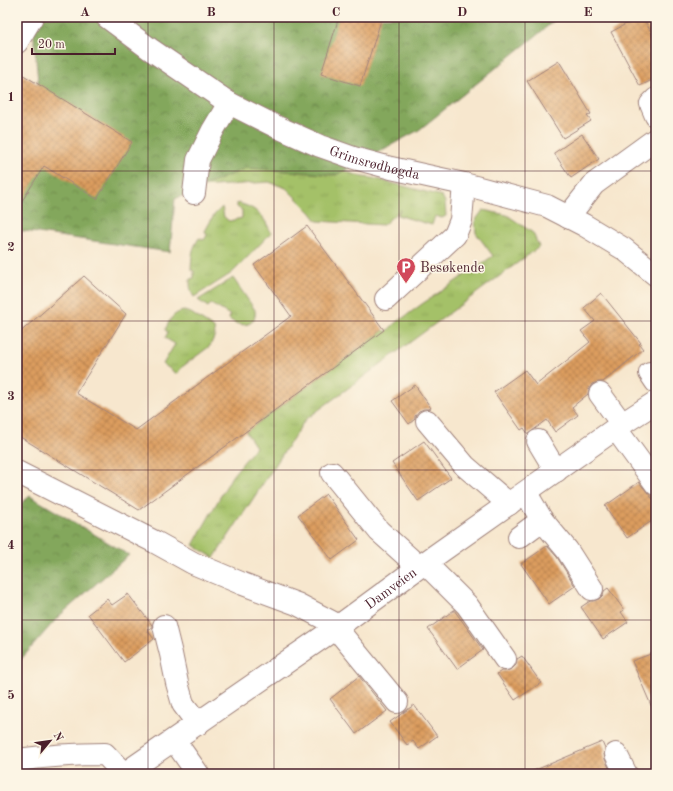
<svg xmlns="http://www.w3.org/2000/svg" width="673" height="791" font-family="'Old Standard TT',serif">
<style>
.grass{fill:url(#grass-tufts);stroke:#77704a}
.forest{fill:url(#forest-crowns);stroke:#666344}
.building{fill:url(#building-cross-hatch)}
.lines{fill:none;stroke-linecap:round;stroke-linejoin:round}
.minor-casing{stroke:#a0837c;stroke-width:24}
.major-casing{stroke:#a0837c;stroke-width:24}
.minor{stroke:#fff;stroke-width:22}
.major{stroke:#fff;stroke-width:22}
.grid{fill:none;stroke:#4a1f2b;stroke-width:1;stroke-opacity:0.55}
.labels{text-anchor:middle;stroke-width:3;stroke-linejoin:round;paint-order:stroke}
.street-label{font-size:14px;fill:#4a1f2b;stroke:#fcf5e5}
.poi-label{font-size:14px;fill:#4a1f2b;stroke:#fcf5e5;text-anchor:start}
.neatline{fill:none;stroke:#4a1f2b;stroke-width:1.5}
.grid-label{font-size:13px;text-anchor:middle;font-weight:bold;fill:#4a1f2b}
</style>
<defs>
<pattern id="grass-tufts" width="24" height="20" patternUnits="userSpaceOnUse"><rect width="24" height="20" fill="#a4c168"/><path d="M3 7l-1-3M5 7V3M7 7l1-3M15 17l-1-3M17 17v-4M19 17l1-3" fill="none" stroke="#8fa55a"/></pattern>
<pattern id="forest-crowns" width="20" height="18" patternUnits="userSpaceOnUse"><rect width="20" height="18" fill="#83a75c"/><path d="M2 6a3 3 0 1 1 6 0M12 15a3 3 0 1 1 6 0" fill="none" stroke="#6d874c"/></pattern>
<pattern id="building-cross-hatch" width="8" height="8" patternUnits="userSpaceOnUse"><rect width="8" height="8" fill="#dc9d5e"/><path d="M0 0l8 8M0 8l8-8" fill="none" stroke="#b47f4e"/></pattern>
</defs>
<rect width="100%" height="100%" fill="#fcf5e5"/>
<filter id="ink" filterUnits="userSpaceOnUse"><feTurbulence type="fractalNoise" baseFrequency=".025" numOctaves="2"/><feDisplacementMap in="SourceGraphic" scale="8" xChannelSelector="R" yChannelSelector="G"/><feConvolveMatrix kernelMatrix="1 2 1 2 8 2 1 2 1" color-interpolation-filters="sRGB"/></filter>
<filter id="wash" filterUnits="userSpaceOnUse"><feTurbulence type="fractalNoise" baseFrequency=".012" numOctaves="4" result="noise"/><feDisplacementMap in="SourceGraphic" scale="16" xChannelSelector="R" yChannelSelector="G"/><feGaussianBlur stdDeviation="0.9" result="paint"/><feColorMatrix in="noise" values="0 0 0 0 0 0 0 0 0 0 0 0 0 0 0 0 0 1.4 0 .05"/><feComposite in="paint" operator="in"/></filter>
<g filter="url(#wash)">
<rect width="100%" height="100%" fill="#f7e7ce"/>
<path class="grass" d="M303,156L362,177L372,178L442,196L445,202L446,216L442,218L435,216L432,225L397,215L401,209L383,225L317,221L311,213L286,188L269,182L201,187L204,163Z
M237,203C255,206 265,217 271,233L232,273L194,297C190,291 190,286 190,279L194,278V271L191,270C192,256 191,250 199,238L204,240L207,235L205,231L214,215L222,207L224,217L229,221L242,218V210L237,207Z
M483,210L507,215L533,233L539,247L305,420L214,558L193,545L232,476L256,447L246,432L384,330L386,332L392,326L422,304L493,256L476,233L475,221Z
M233,278L255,310C257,321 249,327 238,324C235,323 232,321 229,319L230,315L211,304L208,307L198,300Z
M184,311L191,313L214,328L215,335L210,346L182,367L177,374L163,364L175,344L165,338L168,332L165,330C170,320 172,313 184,311Z"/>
<path class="forest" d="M32,17H558L542,31L419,130L336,175L246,168L175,199L170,252L17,230V125L39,92Z
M30,496L129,555L58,617L17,664V507Z"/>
<g id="blocks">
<path class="building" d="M339,17H382L360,86L321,74Z
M639,17H643L656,42V78L640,86L611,32Z
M559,61L591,114L587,116L591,121L563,138L527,81Z
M17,71L132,142L97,199L44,166L17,209Z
M582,134L599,159L571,178L554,153Z
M307,226L384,330L139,510L17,435V335L84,276L126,314L76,393L136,430L291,316L254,265Z
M601,293L641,343L639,344L643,349L603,382H598L592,384L589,389L588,394L572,407L578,415L555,432L547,420L528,434L524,428L521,430L494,392L525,370L536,385L590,342L581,331L595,321L584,308Z
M415,385L431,408L429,409H424L419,411L415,416V419L409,424L392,401Z
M424,441L451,478L418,501L392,463Z
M639,482L656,503V518L627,538L605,506Z
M326,494L359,540L332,560L298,515Z
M547,546L557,557L575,586L549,604L521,564Z
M608,588L624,610L621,612L628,622L603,639L581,607L590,601H593L599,599L603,595L604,591Z
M128,594L152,625V627L147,630L154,639L124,662L88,614L107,599L112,605Z
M454,610L483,650L457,669L428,629Z
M656,652V717L632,661Z
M522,656L541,683L515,700L497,674L501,671H506L512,669L516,665L517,659Z
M359,676L387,711L356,734L330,699Z
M414,705L437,736L419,749L413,741L407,745L390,722Z
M602,742L605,749L604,754L605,759L612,774H526Z"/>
</g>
</g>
<g filter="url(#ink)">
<use href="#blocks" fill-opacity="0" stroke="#a0837c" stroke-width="1"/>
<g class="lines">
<defs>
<g id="minor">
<path d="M17,42L32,17"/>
<path d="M656,99L651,104L656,116"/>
<path d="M194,193L198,160L213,130L229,103"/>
<path d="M568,217L594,184L656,139"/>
<path d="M386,299L455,235L461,220L464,184"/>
<path d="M650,373L656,382"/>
<path d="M600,394L622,424"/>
<path d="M427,421L465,466L509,504"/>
<path d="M616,429L656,484"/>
<path d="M538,441L556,471"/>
<path d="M17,472L155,542L193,563L243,584L297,604L339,626"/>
<path d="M332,473L379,531L419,567"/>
<path d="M526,493L542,520L567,550L592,589"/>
<path d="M519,537L542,520"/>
<path d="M425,563L467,605L505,659"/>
<path d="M164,626L171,654L177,683L183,704L198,724"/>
<path d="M336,628L397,702"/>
<path d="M174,740L198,774"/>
<path d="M616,754L626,774"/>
<path d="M17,760C46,756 75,754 105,754L124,774"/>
<path id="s1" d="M124,774L336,628L419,567L622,424L656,402"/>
</g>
<g id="major">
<path id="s2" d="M107,17L150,49L229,103L275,126L320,146L354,158L391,168L464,184L547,206L584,225L624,249L656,275"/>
</g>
</defs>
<use href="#minor" class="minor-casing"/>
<use href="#major" class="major-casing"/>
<use href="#minor" class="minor"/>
<use href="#major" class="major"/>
</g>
</g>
<path class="grid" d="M148,17V774M274,17V774M399,17V774M525,17V774M17,171H656M17,321H656M17,470H656M17,620H656"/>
<defs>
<symbol id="parking-pin" viewBox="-11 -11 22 30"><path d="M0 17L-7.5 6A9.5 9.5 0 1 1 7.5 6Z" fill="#d1495b" stroke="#fcf5e5"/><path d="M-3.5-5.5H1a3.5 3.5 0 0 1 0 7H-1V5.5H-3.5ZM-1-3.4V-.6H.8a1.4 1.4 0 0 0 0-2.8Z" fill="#fff"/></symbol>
</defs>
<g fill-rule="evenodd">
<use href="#parking-pin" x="395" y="256" width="22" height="30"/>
</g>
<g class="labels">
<g class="street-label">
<text dy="5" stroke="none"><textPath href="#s2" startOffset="307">Grimsrødhøgda</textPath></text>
<text dy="5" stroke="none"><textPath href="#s1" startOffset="325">Damveien</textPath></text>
</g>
<g class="poi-label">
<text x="420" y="272">Besøkende</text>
</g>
</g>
<rect width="673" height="791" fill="none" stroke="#fcf5e5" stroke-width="44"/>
<g transform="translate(50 741) rotate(61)" stroke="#fcf5e5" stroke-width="3" paint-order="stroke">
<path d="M0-3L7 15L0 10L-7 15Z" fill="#4a1f2b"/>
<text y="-6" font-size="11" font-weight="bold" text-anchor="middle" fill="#4a1f2b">N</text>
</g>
<path d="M32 48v6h83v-6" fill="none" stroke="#4a1f2b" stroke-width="2"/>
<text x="38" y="48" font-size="12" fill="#4a1f2b" stroke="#fcf5e5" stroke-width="3" paint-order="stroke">20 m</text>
<rect x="22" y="22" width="629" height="747" class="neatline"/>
<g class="grid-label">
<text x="85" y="16">A</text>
<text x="211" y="16">B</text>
<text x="336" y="16">C</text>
<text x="462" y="16">D</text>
<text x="588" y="16">E</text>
<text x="11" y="101">1</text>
<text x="11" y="251">2</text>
<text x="11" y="400">3</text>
<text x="11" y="549">4</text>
<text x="11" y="699">5</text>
</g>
</svg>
